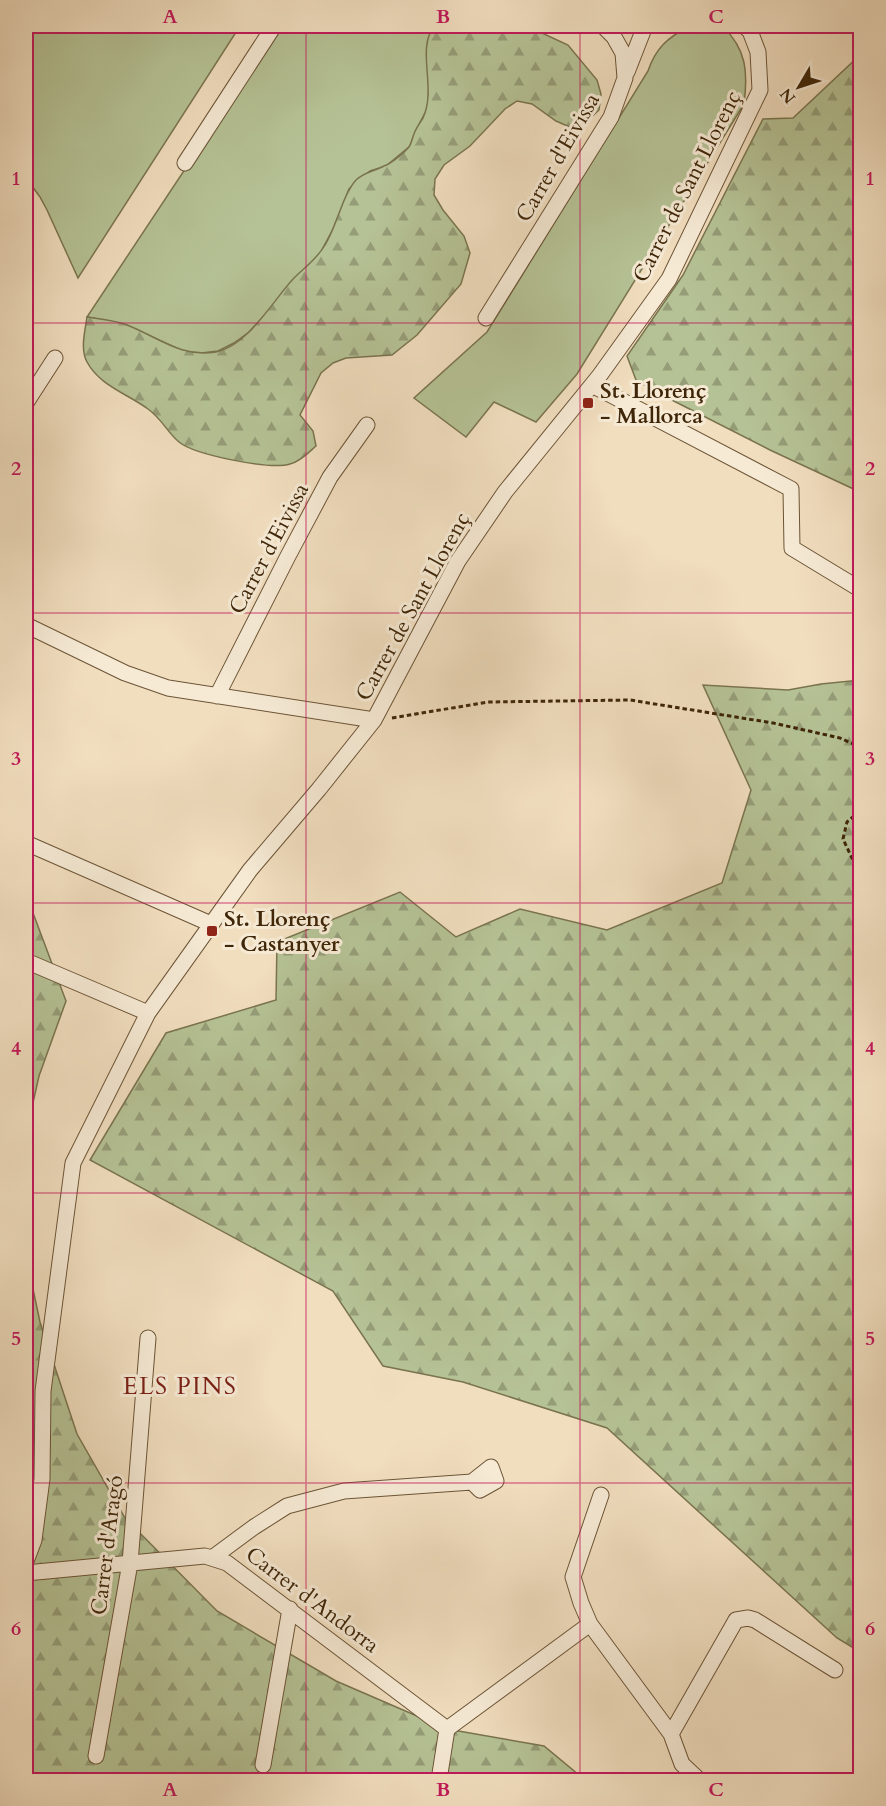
<svg xmlns="http://www.w3.org/2000/svg" width="886" height="1806" font-family="Cardo,serif">
<style>
.green{fill:#b5c295;stroke:#7a744e;stroke-width:1.5}
.forest{fill:url(#forest-firs);stroke:#7a744e;stroke-width:1.5}
.lines{fill:none;stroke-linecap:round;stroke-linejoin:round}
.minor-casing{stroke:#6c5436;stroke-width:17}
.path{stroke:#3f2608;stroke-width:3;stroke-dasharray:4.5 3;stroke-linecap:butt}
.minor{stroke:#f6ead5;stroke-width:15}
.grid{fill:none;stroke:#c2185b;stroke-width:1.5;stroke-opacity:0.55}
.poi-dot{fill:#8f2418;stroke:#f6ead5;stroke-width:2}
.labels{text-anchor:middle;stroke-width:6;stroke-linejoin:round;paint-order:stroke}
.street-label{font-size:22px;fill:#3f2608;stroke:#f6ead5}
.poi-label{font-size:22px;font-weight:bold;fill:#3f2608;stroke:#f6ead5;text-anchor:start}
.neighbourhood-label{font-size:24px;letter-spacing:1.5px;fill:#7a1f14;stroke:#f6ead5}
.neatline{fill:none;stroke:#c2185b;stroke-width:2}
.grid-label{font-size:20px;text-anchor:middle;font-weight:bold;fill:#c2185b}
</style>
<defs>
<pattern id="forest-firs" width="22" height="20" patternUnits="userSpaceOnUse" patternTransform="scale(1.5)"><rect width="22" height="20" fill="#b5c295"/><path d="M5 1l3.5 6h-7zM16 11l3.5 6h-7z" fill="#959d78"/></pattern>
</defs>
<rect width="100%" height="100%" fill="#f1debf"/>
<filter id="stains"><feTurbulence type="fractalNoise" baseFrequency=".00333" numOctaves="4"/><feColorMatrix values="0 0 0 0 .2 0 0 0 0 .09 0 0 0 0 .02 0 0 0 .5 -.17"/></filter>
<radialGradient id="worn" r=".72"><stop offset=".6" stop-color="#630" stop-opacity="0"/><stop offset="1" stop-color="#630" stop-opacity=".3"/></radialGradient>
<path class="green" d="M26,26H240L78,278L47,210L40,197L26,178Z
M280,26H434L431,30L428,107L415,132L410,146L386,166L370,171L349,189L333,229L318,257L293,280L272,307L249,332L234,343L218,351L201,353L185,352L124,324L87,317Z
M689,26H722C747,49 748,73 744,104L577,374L536,422L494,402L466,437L414,398L487,332L648,71C656,47 668,38 689,26Z"/>
<path class="forest" d="M434,26H527L568,45L597,80L601,94L599,110L587,121L572,128L556,121L532,104L517,101L505,109L470,146L444,165L435,179L434,195L443,210L464,236L470,253L461,284L417,335L392,355L346,358L333,363L321,373L300,415L313,431L316,446C309,452 300,462 290,464C270,470 195,455 179,442C168,433 161,418 148,409C128,394 100,386 87,362C80,349 85,331 87,317C100,319 114,320 127,325C158,337 181,358 216,352C249,345 273,300 294,278C305,267 317,259 325,245C337,226 342,196 356,180C364,172 375,171 384,166C392,163 404,153 409,147C412,143 412,138 414,134C416,128 420,123 423,118C437,88 416,50 434,26Z
M860,55V492L770,450L664,396L636,380L627,356L683,275L763,119L793,118Z
M860,680V1652L837,1638L607,1428L463,1382L383,1366L333,1291L90,1160L166,1033L276,1000L277,942L400,892L456,937L520,909L607,930L722,883L751,790L703,685L788,690L821,684Z
M26,907L33,913L66,1001L39,1076L26,1134Z
M26,1256L40,1322L77,1434L125,1518L217,1611L336,1681L447,1729L544,1746L585,1780H26Z"/>
<g class="lines">
<defs>
<path id="minor" d="M627,72L645,26
M185,163L274,26
M486,318L611,117L625,78L623,53L614,37L603,26
M592,385L791,489L792,548L858,588
M26,403L55,358
M26,625L125,673L168,688L374,720
M217,696L288,556L330,477L367,425
M26,843L211,924
M26,961L148,1013
M601,1495L573,1577L581,1603L590,1624L671,1734L682,1764L699,1780
M212,1558L254,1527L287,1506L344,1491L472,1482L480,1490L496,1481L491,1467L472,1482
M26,1561L34,1540L42,1479L43,1391L73,1163L148,1013L250,870L319,789L374,720L458,561L505,492L600,375L669,279L760,90L758,52L750,31L744,26
M26,1573L205,1556L227,1563L447,1729
M447,1729L590,1624
M671,1734L736,1620L748,1618L755,1620L835,1670
M96,1756L130,1563L148,1338
M263,1765L290,1609
M439,1780L447,1729"/>
</defs>
<use href="#minor" class="minor-casing"/>
<path class="path" d="M392,718L488,702L630,700L773,723L840,738L860,747
M860,811L847,822L843,839L860,875"/>
<use href="#minor" class="minor"/>
</g>
<path class="grid" d="M306,26V1780M580,26V1780M26,323H860M26,613H860M26,903H860M26,1193H860M26,1483H860"/>
<g class="poi-dot">
<rect x="582" y="397" width="12" height="12" rx="3"/>
<rect x="206" y="925" width="12" height="12" rx="3"/>
</g>
<g class="labels">
<g class="street-label">
<text transform="translate(557 157) rotate(-60)" y="8">Carrer d'Eivissa</text>
<text transform="translate(686 186) rotate(-63)" y="8">Carrer de Sant Llorenç</text>
<text transform="translate(268 548) rotate(-62)" y="8">Carrer d'Eivissa</text>
<text transform="translate(412 606) rotate(-61)" y="8">Carrer de Sant Llorenç</text>
<text transform="translate(106 1545) rotate(-83)" y="8">Carrer d'Aragó</text>
<text transform="translate(313 1599) rotate(37)" y="8">Carrer d'Andorra</text>
</g>
<g class="poi-label">
<text x="600" y="398">St. Llorenç<tspan x="600" dy="25">- Mallorca</tspan></text>
<text x="224" y="926">St. Llorenç<tspan x="224" dy="25">- Castanyer</tspan></text>
</g>
<g class="neighbourhood-label">
<text x="180" y="1394">ELS PINS</text>
</g>
</g>
<rect width="886" height="1806" fill="none" stroke="#f1debf" stroke-width="66"/>
<g transform="translate(799 87) rotate(231)" stroke="#f6ead5" stroke-width="4.5" paint-order="stroke">
<path d="M0-4.5L10 22L0 15L-10 22Z" fill="#3f2608"/>
<text y="-9" font-size="16" font-weight="bold" text-anchor="middle" fill="#3f2608">N</text>
</g>
<rect x="33" y="33" width="820" height="1740" class="neatline"/>
<g class="grid-label">
<text x="170" y="23">A</text>
<text x="443" y="23">B</text>
<text x="716" y="23">C</text>
<text x="16" y="185">1</text>
<text x="870" y="185">1</text>
<text x="16" y="475">2</text>
<text x="870" y="475">2</text>
<text x="16" y="765">3</text>
<text x="870" y="765">3</text>
<text x="16" y="1055">4</text>
<text x="870" y="1055">4</text>
<text x="16" y="1345">5</text>
<text x="870" y="1345">5</text>
<text x="16" y="1635">6</text>
<text x="870" y="1635">6</text>
<text x="170" y="1796">A</text>
<text x="443" y="1796">B</text>
<text x="716" y="1796">C</text>
</g>
<rect width="100%" height="100%" filter="url(#stains)"/>
<rect width="100%" height="100%" fill="url(#worn)"/>
</svg>
